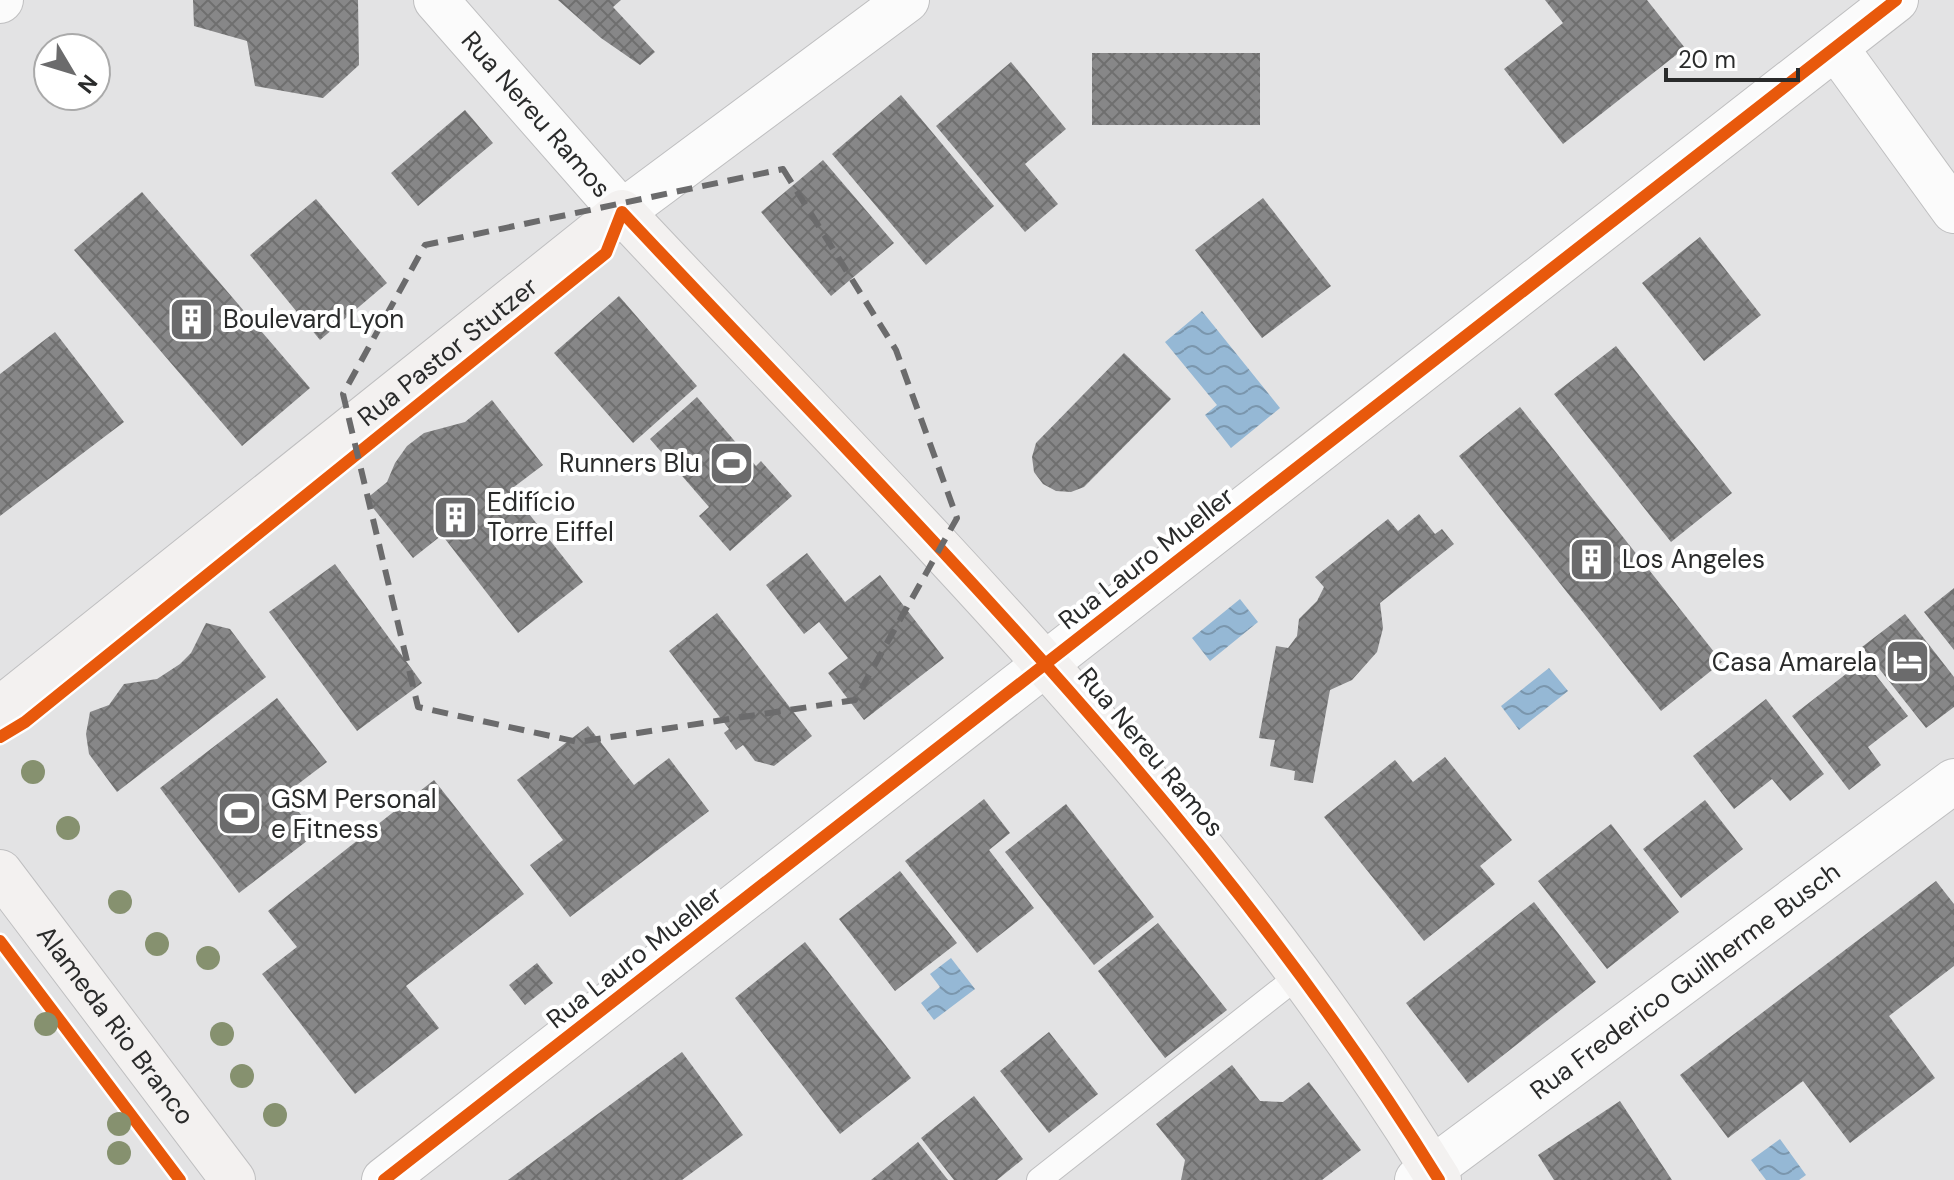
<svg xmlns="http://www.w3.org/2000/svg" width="1954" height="1180" font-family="'DM Sans',sans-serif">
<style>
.water{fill:url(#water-waves)}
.building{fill:url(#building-cross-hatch)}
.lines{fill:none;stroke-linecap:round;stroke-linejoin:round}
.service-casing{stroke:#bfbfc0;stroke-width:26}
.minor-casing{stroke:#bfbfc0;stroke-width:46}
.tertiary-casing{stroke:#bfbfc0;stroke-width:46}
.secondary-casing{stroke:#bfbfc0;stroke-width:46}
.service{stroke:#fbfbfb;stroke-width:24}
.minor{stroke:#fbfbfb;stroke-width:44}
.tertiary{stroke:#fbfbfb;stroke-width:44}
.secondary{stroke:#f3f1f0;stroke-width:44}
.cycleway-casing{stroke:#fff;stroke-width:17}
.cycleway{stroke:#e8590c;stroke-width:12}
.tree{fill:#86916f}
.marked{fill:none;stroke:#6b6b6c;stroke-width:6;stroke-dasharray:16 10;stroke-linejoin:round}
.labels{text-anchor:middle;stroke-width:8;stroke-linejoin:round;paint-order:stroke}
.street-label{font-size:26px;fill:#2a2b2b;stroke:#fff}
.poi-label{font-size:26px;fill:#2a2b2b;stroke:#fff;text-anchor:start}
</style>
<defs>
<pattern id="water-waves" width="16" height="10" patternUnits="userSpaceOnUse" patternTransform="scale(2)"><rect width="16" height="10" fill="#95b8d5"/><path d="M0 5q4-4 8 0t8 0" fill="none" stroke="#7a96ad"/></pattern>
<pattern id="building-cross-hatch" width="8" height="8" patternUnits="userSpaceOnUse" patternTransform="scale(2)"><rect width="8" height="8" fill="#878788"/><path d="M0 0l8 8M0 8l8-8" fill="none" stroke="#6f6f6f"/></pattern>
</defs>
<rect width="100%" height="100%" fill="#e3e3e4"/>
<path class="water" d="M1202,311L1280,408L1231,448L1205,415L1217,405L1165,342Z
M1240,599L1258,622L1210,661L1192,638Z
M1549,668L1568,691L1519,730L1501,706Z
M951,958L975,989L934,1020L921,1003L940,987L930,974Z
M1780,1139L1806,1175L1799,1180H1766L1751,1160Z"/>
<path class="building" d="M193,0H358L359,65L323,98L255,86L247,41L194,26Z
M558,0H621L613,7L655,52L640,65L601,38Z
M1545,0H1647L1685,48L1563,144L1504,69L1563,23Z
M1092,53H1260V125H1092Z
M1011,62L1066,129L1025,164L1058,204L1025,232L936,126Z
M901,95L994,206L926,265L832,154Z
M465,110L493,143L418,206L391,173Z
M823,160L894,243L831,296L761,212Z
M142,192L310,388L242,446L74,250Z
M1263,198L1331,286L1262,338L1195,250Z
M316,199L387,283L320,340L250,255Z
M1700,237L1761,315L1704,361L1642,283Z
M619,296L697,386L633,443L554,353Z
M55,332L124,422L0,516V374Z
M1616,346L1732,493L1671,542L1554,394Z
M1124,353L1171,399L1084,487L1071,492L1056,491L1043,484L1034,472L1032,457L1036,443Z
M697,397L756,466L761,461L792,496L730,551L699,516L709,507L650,439Z
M492,400L543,465L510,490L583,582L518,633L442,535L413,558L366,499L387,482L395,463L407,446L424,433L465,422Z
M1520,407L1722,662L1661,711L1459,456Z
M1419,514L1435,534L1442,529L1454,544L1380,603L1383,628L1377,652L1352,680L1330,690L1313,783L1294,780L1295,771L1270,766L1275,740L1259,738L1276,646L1288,648L1297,636L1299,619L1317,601L1324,587L1315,577L1388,519L1398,531Z
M807,553L845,602L880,575L944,658L864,720L828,673L848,658L819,622L804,634L766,585Z
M335,564L422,683L357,731L269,612Z
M1954,588V650L1924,612Z
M717,613L812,736L774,766L755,761L743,745L736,750L724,733L729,729L669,651Z
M1905,614L1954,677V707L1926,728L1862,647Z
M206,623L230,629L266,677L117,792L89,754L86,734L90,712L109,705L124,684L157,679L180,664L191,653Z
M1864,660L1908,716L1868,747L1881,765L1849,790L1792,716Z
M277,698L327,762L285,794L316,834L239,893L160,788Z
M1766,699L1824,774L1790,801L1772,779L1734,809L1693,756Z
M588,726L634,785L669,758L709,811L570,917L530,865L563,840L517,780Z
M1445,757L1512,840L1480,866L1495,884L1424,941L1324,817L1395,760L1413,782Z
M434,780L524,894L406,986L439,1028L355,1094L262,974L297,947L268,911Z
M984,799L1010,833L989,850L1034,908L977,953L905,861Z
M1705,800L1743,849L1681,898L1643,849Z
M1066,804L1154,917L1094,965L1005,852Z
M1611,824L1679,912L1607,969L1538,881Z
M900,871L957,943L895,991L839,919Z
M1936,881L1954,904V966L1889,1016L1935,1078L1850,1143L1803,1081L1728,1138L1680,1075Z
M1534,902L1596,982L1468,1083L1406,1003Z
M1158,923L1227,1010L1165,1058L1098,971Z
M805,942L911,1078L840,1134L735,998Z
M537,963L553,983L525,1005L509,985Z
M1049,1032L1098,1094L1049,1133L1000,1071Z
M682,1052L743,1135L682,1180H508Z
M1232,1065L1260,1101L1283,1102L1309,1082L1361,1150L1322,1180H1181L1185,1160L1156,1124Z
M974,1096L1023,1159L997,1180H954L921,1138Z
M1620,1101L1672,1180H1554L1538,1155Z
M918,1142L948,1180H871Z"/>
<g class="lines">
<defs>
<path id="service" d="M1039,1180L1302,973"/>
<g id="minor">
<path id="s1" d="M436,0L622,212"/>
<path d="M0,1L1,0"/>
<path d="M1836,48L1954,211"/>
<path id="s2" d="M1417,1180L1954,781"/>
</g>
<path id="tertiary" d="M622,212L907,0
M384,1180L1896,0"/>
<g id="secondary">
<path id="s3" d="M0,716L10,701L622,212C911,520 1217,818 1439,1180"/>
<path id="s4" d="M0,872L233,1180"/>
</g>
</defs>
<use href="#service" class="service-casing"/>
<use href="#minor" class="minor-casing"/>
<use href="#tertiary" class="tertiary-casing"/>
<use href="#secondary" class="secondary-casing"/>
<use href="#service" class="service"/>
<use href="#minor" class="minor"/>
<use href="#tertiary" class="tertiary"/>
<use href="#secondary" class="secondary"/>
<defs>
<path id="cycleway" d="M0,737L25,722L606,253L622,212C911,520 1217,818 1439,1180
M0,941L180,1180
M384,1180L1896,0"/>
</defs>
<use href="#cycleway" class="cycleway-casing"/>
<use href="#cycleway" class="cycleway"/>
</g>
<g class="tree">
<circle cx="33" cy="772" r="12"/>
<circle cx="68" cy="828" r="12"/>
<circle cx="120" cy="902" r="12"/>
<circle cx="157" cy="944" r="12"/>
<circle cx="208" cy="958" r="12"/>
<circle cx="46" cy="1024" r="12"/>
<circle cx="222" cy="1034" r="12"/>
<circle cx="242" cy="1076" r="12"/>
<circle cx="275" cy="1115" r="12"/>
<circle cx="119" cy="1124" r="12"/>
<circle cx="119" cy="1153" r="12"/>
</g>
<path class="marked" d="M783,169L896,350L957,518L855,700L578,742L418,707L343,394L425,245Z"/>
<defs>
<symbol id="building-square" viewBox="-11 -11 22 22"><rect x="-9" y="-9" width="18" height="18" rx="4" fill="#6b6b6c" stroke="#fff"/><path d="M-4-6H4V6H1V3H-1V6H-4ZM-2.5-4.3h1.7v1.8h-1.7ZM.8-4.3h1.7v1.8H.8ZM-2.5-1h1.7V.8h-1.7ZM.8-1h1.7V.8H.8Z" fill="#fff"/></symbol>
<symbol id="stadium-square" viewBox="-11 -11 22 22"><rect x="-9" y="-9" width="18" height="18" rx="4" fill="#6b6b6c" stroke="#fff"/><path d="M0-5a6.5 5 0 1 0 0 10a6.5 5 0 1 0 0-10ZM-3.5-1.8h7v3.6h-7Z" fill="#fff"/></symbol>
<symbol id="hotel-square" viewBox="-11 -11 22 22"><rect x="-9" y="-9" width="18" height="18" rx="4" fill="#6b6b6c" stroke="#fff"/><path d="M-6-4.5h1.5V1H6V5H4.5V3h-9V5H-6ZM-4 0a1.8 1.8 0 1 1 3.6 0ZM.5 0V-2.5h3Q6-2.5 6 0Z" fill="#fff"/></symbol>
</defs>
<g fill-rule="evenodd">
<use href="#building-square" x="166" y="294" width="51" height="51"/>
<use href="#stadium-square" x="706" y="438" width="51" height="51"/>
<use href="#building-square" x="430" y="492" width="51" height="51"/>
<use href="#building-square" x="1566" y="534" width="51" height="51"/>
<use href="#hotel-square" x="1882" y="636" width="51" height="51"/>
<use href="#stadium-square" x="214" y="788" width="51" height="51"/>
</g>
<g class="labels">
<g class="street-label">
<text dy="9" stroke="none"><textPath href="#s1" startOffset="152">Rua Nereu Ramos</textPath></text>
<text dy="9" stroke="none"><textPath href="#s3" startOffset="578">Rua Pastor Stutzer</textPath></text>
<text transform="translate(1146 558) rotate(-38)" y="9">Rua Lauro Mueller</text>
<text transform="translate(1151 752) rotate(50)" y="9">Rua Nereu Ramos</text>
<text transform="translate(634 957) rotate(-38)" y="9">Rua Lauro Mueller</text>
<text dy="9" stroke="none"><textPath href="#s2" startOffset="334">Rua Frederico Guilherme Busch</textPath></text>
<text dy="9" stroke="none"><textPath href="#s4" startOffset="192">Alameda Rio Branco</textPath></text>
</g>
<g class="poi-label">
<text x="223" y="328">Boulevard Lyon</text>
<text x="700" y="472" text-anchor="end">Runners Blu</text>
<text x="487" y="511">Edifício<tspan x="487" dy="30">Torre Eiffel</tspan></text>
<text x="1622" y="568">Los Angeles</text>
<text x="1877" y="671" text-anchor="end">Casa Amarela</text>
<text x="271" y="808">GSM Personal<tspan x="271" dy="30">e Fitness</tspan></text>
</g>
</g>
<g transform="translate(72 72) rotate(128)"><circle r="38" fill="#ffffff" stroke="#aaaaaa" stroke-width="2"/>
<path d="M0-6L14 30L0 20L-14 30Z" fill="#6b6b6c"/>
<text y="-12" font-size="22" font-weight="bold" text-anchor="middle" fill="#2a2b2b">N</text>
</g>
<path d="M1666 68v12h132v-12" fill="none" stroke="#2a2b2b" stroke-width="4"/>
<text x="1678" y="68" font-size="24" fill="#2a2b2b" stroke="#ffffff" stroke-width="6" paint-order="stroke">20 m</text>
</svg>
